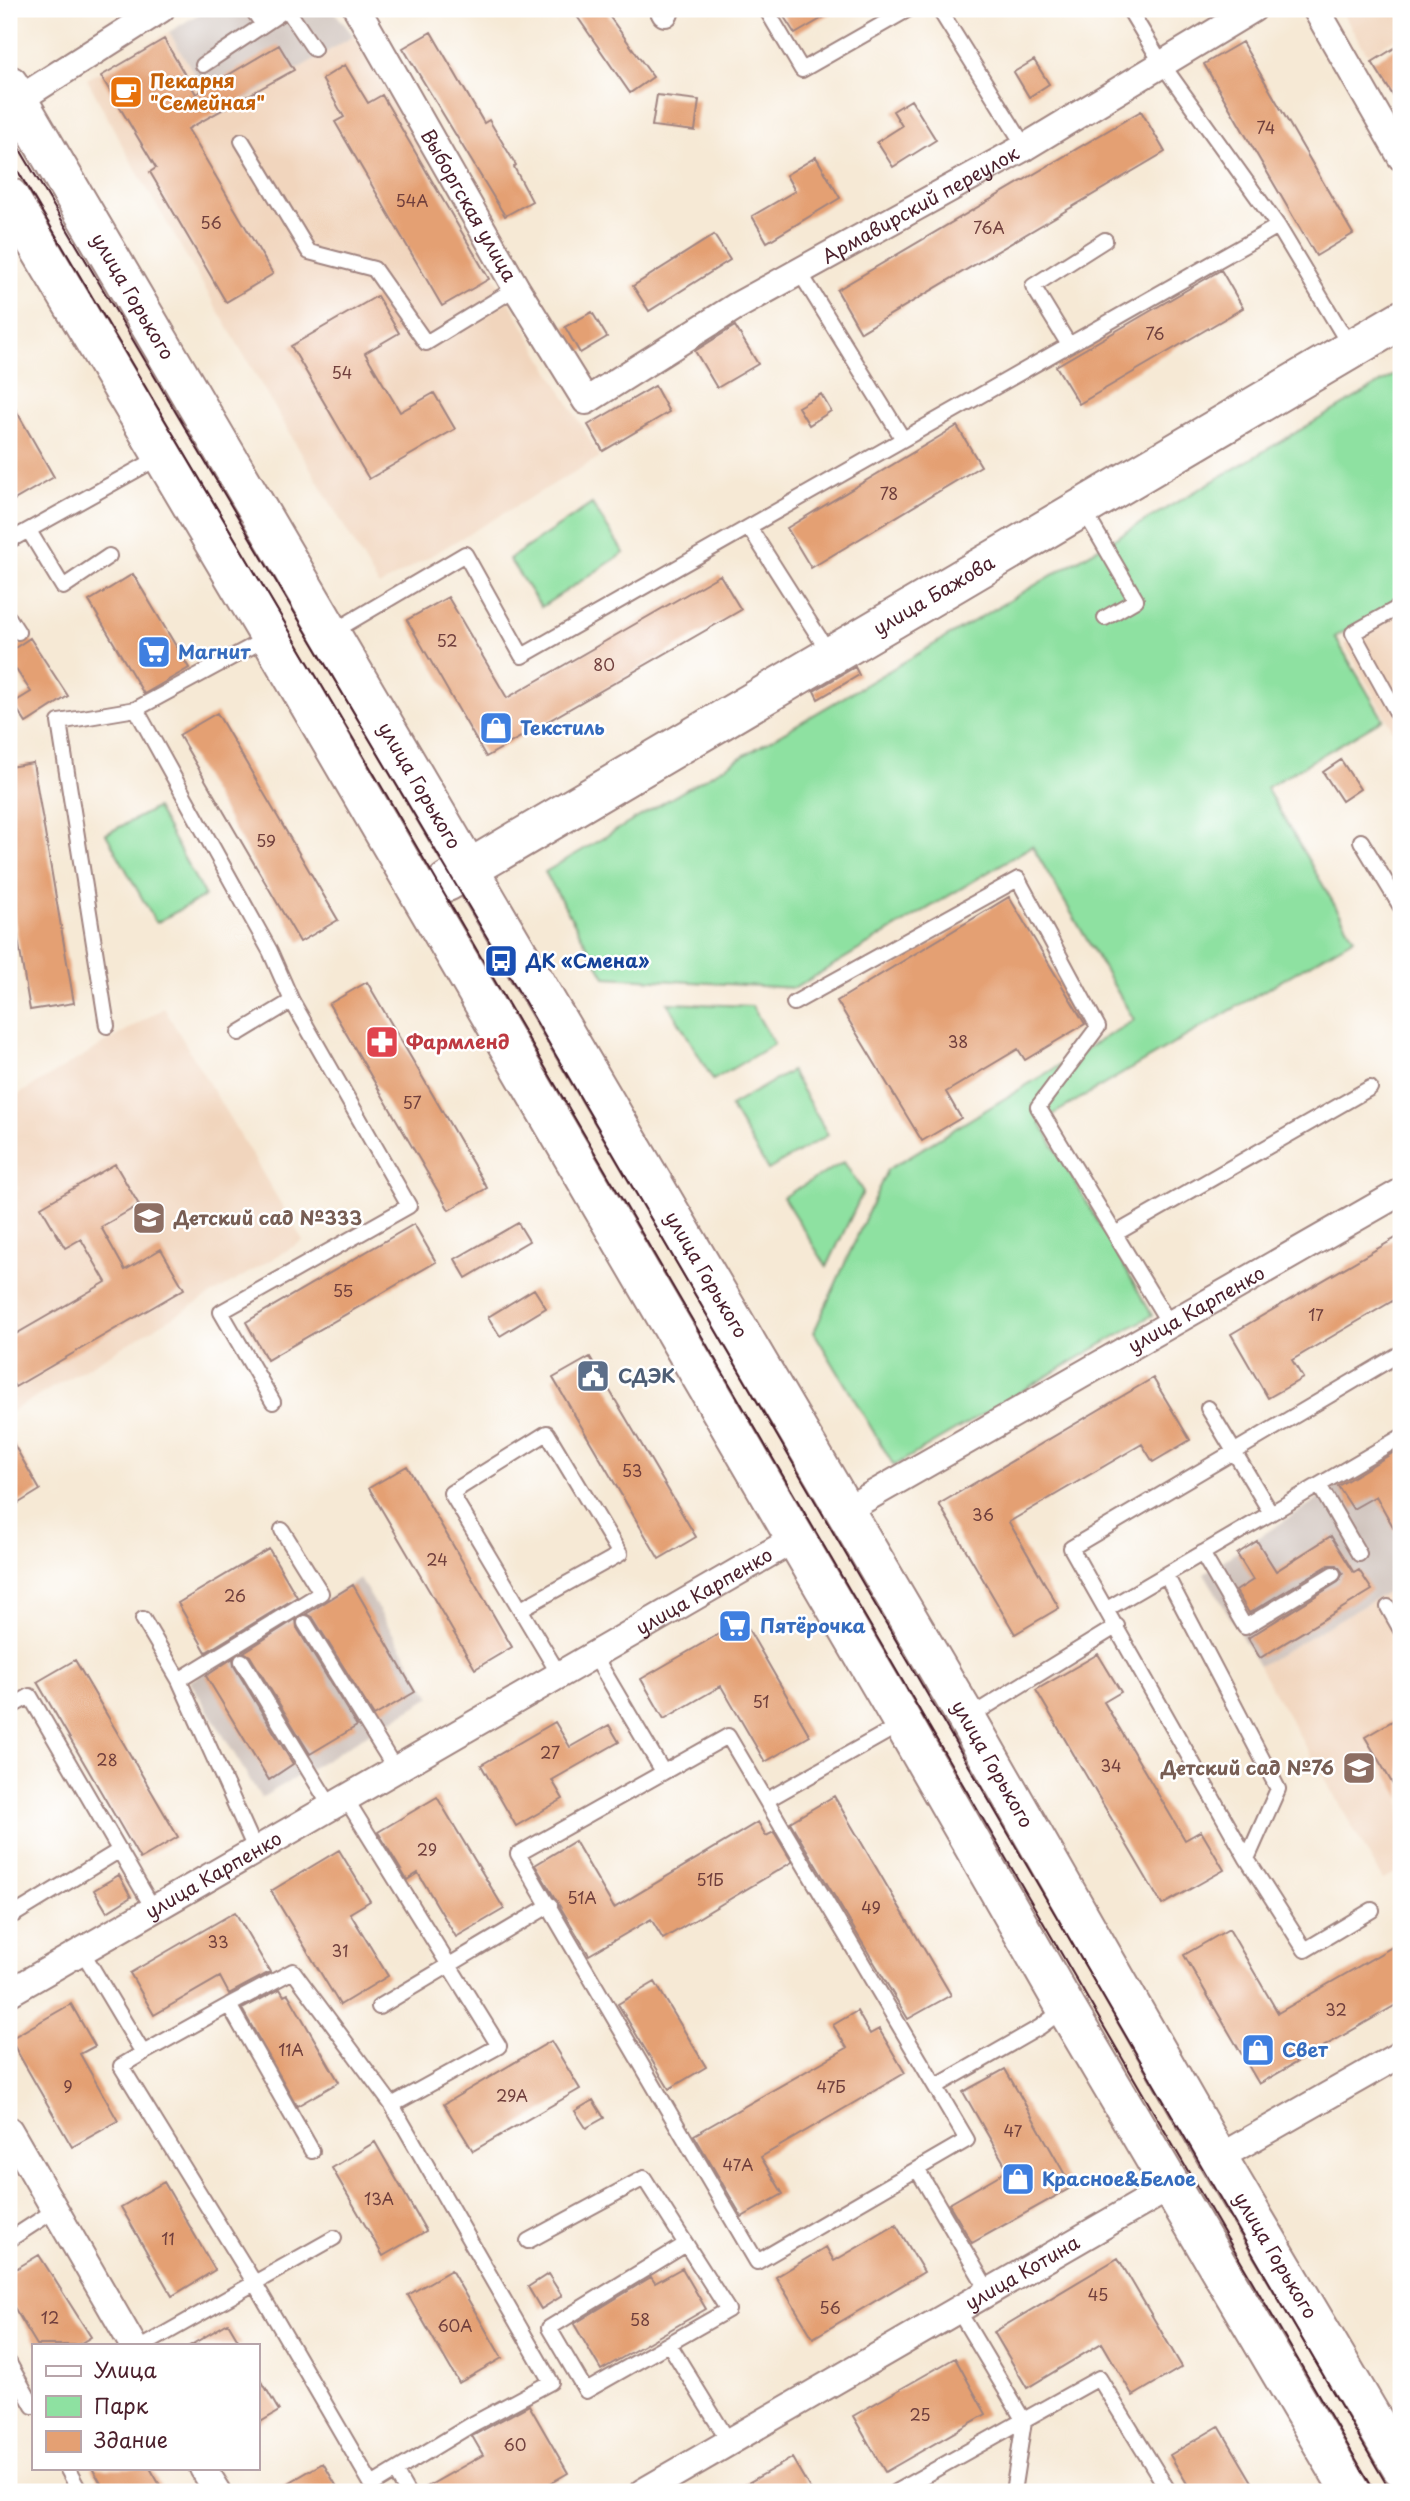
<svg xmlns="http://www.w3.org/2000/svg" width="1410" height="2501" font-family="'Playpen Sans',sans-serif">
<style>
.built{fill:#f1d5bd}
.industrial{fill:#cec1ba}
.green{fill:#8ee1a1;stroke:#6c8066;stroke-width:2}
.building{fill:#e4a073}
.lines{fill:none;stroke-linecap:round;stroke-linejoin:round}
.lane-casing{stroke:#a08480;stroke-width:18}
.street-casing{stroke:#a08480;stroke-width:30}
.secondary-casing{stroke:#a08480;stroke-width:42}
.lane{stroke:#fff;stroke-width:14}
.street{stroke:#fff;stroke-width:26}
.secondary{stroke:#fff;stroke-width:38}
.tram{stroke:#4a1f2b;stroke-width:2}
.labels{text-anchor:middle;stroke-width:5;stroke-linejoin:round;paint-order:stroke}
.number-label{font-size:16px;fill:#703f3d}
.food-label{font-size:19px;font-weight:bold;fill:#c56008;stroke:#fff;text-anchor:start}
.street-label{font-size:19px;fill:#4a1f2b;stroke:#fff}
.shop-label{font-size:19px;font-weight:bold;fill:#366cbe;stroke:#fff;text-anchor:start}
.transit-label{font-size:19px;font-weight:bold;fill:#164399;stroke:#fff;text-anchor:start}
.health-label{font-size:19px;font-weight:bold;fill:#be3a42;stroke:#fff;text-anchor:start}
.education-label{font-size:19px;font-weight:bold;fill:#785e54;stroke:#fff;text-anchor:start}
.service-label{font-size:19px;font-weight:bold;fill:#4e5e75;stroke:#fff;text-anchor:start}
</style>
<rect width="100%" height="100%" fill="#fff"/>
<filter id="ink" filterUnits="userSpaceOnUse"><feTurbulence type="fractalNoise" baseFrequency=".0143" numOctaves="2"/><feDisplacementMap in="SourceGraphic" scale="14" xChannelSelector="R" yChannelSelector="G"/><feConvolveMatrix kernelMatrix="1 2 1 2 8 2 1 2 1" color-interpolation-filters="sRGB"/></filter>
<filter id="wash" filterUnits="userSpaceOnUse"><feTurbulence type="fractalNoise" baseFrequency=".00686" numOctaves="4" result="noise"/><feDisplacementMap in="SourceGraphic" scale="28" xChannelSelector="R" yChannelSelector="G"/><feGaussianBlur stdDeviation="1.57" result="paint"/><feColorMatrix in="noise" values="0 0 0 0 0 0 0 0 0 0 0 0 0 0 0 0 0 1.4 0 .05"/><feComposite in="paint" operator="in"/></filter>
<g filter="url(#wash)">
<rect width="100%" height="100%" fill="#f6e9d5"/>
<path class="built" d="M1340,9H1401V35L1368,55Z
M169,32L219,115L354,36L600,457L379,586L133,165L87,79Z
M1401,612V745L1345,644Z
M164,1008L303,1241L9,1413V1195L18,1189L9,1173V1100Z
M1401,1584V1870L1383,1880L1259,1666Z"/>
<path class="industrial" d="M207,9H332L354,36L219,115L169,32Z
M1401,1448V1584L1259,1666L1204,1573L1338,1486Z
M360,1579L431,1697L261,1798L190,1681Z"/>
<path class="green" d="M1401,371V598L1335,637L1383,719L1266,788L1354,938L1040,1122L1152,1315L894,1466L814,1332L887,1170L1134,1020L1032,846L795,988L605,977L545,872Z
M592,504L624,553L541,607L509,559Z
M156,808L205,896L156,923L106,834Z
M668,1003L752,1006L774,1044L713,1080Z
M791,1071L828,1135L768,1170L730,1106Z
M844,1162L863,1192L827,1267L783,1197Z"/>
<g id="blocks">
<path class="building" d="M572,9H604L653,77L630,93Z
M779,9H838L795,34Z
M431,32L484,123L489,120L516,165L514,167L532,201L505,216L403,48Z
M164,39L196,94L279,45L294,70L188,129L273,274L226,302L150,172L156,168L101,76Z
M1242,42L1353,234L1316,256L1204,64Z
M1401,44V108L1372,62Z
M1034,60L1049,84L1029,97L1014,72Z
M345,65L368,103L382,95L489,279L442,306L335,122L344,117L322,79Z
M657,95L699,100L695,131L652,126Z
M911,100L936,140L893,167L877,142L902,126L893,111Z
M1141,111L1165,152L861,332L837,290Z
M816,157L840,198L767,242L752,216L795,191L786,175Z
M714,235L730,260L649,311L633,286Z
M1221,270L1243,308L1079,404L1056,366Z
M377,296L399,333L365,353L400,412L434,393L455,429L369,479L291,346Z
M592,312L607,337L580,353L565,327Z
M735,326L758,364L717,388L695,351Z
M655,386L669,412L603,451L588,425Z
M821,394L831,411L809,425L798,407Z
M9,398L54,477L9,503Z
M957,426L981,466L811,568L787,528Z
M133,574L189,668L144,694L89,601Z
M720,575L741,610L486,757L407,620L448,597L507,698Z
M30,638L68,696L26,723L13,703L31,692L9,659V652Z
M855,667L859,675L818,699L814,691Z
M217,713L338,920L300,942L179,735Z
M1341,760L1360,789L1342,801L1323,772Z
M33,763L74,1003L30,1010L9,886V767Z
M1009,897L1085,1024L1025,1060L1018,1049L946,1092L961,1118L922,1141L837,1001Z
M367,982L487,1188L449,1210L329,1004Z
M115,1164L139,1205L101,1227L125,1270L161,1249L184,1289L15,1387L9,1377V1338L106,1282L81,1239L65,1248L41,1207Z
M518,1223L529,1241L466,1278L455,1259Z
M414,1224L436,1262L267,1360L246,1322Z
M1401,1235V1296L1292,1360L1303,1378L1268,1398L1231,1334Z
M534,1289L546,1308L500,1336L488,1317Z
M590,1357L696,1537L659,1559L553,1378Z
M1153,1378L1190,1440L1153,1462L1142,1444L1009,1522L1059,1608L1015,1634L939,1504Z
M9,1436L40,1490L9,1509Z
M1401,1448V1541L1376,1496L1353,1509L1338,1486Z
M407,1466L512,1647L475,1669L369,1488Z
M1331,1536L1354,1573L1359,1570L1372,1590L1260,1658L1248,1638L1338,1582L1343,1573L1337,1565H1329L1249,1613L1236,1591L1253,1580L1237,1554L1257,1541L1276,1571Z
M269,1549L297,1597L206,1652L178,1603Z
M353,1585L415,1692L374,1716L313,1618L306,1614Z
M296,1619L297,1628L357,1726L310,1754L250,1656L244,1652Z
M743,1620L810,1736L765,1762L721,1686L664,1719L641,1679Z
M1098,1654L1121,1692L1104,1702L1185,1840L1201,1831L1224,1870L1162,1905L1036,1690Z
M233,1658L234,1666L293,1764L269,1780L206,1676Z
M75,1660L178,1837L140,1859L37,1682Z
M1401,1716V1798L1365,1737Z
M555,1722L570,1747L609,1725L619,1742L552,1780L563,1799L516,1826L481,1765Z
M834,1796L951,1995L908,2019L790,1822Z
M437,1797L504,1909L456,1937L418,1873L407,1880L378,1832Z
M758,1822L766,1836L774,1832L792,1862L663,1939L651,1919L589,1955L535,1865L575,1841L614,1908Z
M339,1850L370,1901L350,1913L388,1976L340,2005L271,1891Z
M119,1875L131,1897L107,1912L94,1890Z
M235,1912L270,1972L229,1994L220,1977L154,2015L130,1973Z
M1229,1929L1278,2013L1401,1942V2002L1259,2084L1184,1955Z
M655,1982L706,2067L669,2089L618,2004Z
M280,1989L284,1996L288,1994L339,2082L297,2106L242,2009Z
M71,2004L95,2046L80,2054L118,2121L72,2147L10,2039Z
M857,2011L870,2034L879,2029L905,2073L761,2157L783,2194L742,2217L694,2135L847,2048L833,2025Z
M551,2041L580,2089L473,2151L444,2104Z
M1005,2069L1072,2187L972,2243L949,2204L1008,2170L963,2092Z
M593,2100L604,2118L586,2128L575,2111Z
M375,2142L426,2231L383,2256L332,2168Z
M164,2182L215,2270L172,2296L121,2207Z
M896,2225L924,2272L813,2338L776,2277L826,2247L834,2261Z
M39,2255L91,2337L78,2345H37L9,2299V2273Z
M1118,2258L1182,2367L1133,2396L1102,2343L1027,2388L994,2332Z
M682,2268L706,2309L601,2370L574,2324L651,2277L655,2283Z
M451,2270L502,2358L459,2383L408,2295Z
M548,2274L562,2296L541,2309L528,2287Z
M228,2323L241,2345H191Z
M955,2358L986,2414L885,2472L853,2416Z
M257,2373L279,2411L257,2424Z
M529,2405L568,2473L535,2492H418L483,2455L472,2436Z
M1219,2426L1258,2492H1192L1170,2455Z
M792,2458L812,2492H732Z
M323,2463L340,2492H273Z
M92,2468H150L164,2492H106Z"/>
</g>
</g>
<g filter="url(#ink)">
<use href="#blocks" fill-opacity="0" stroke="#a08480" stroke-width="2"/>
<g class="lines">
<defs>
<path id="lane" d="M252,9L263,25
M287,9L314,49
M766,9L802,70L909,9
M939,9L1025,147
M1129,9L1162,64L1278,226L1351,348
M203,65L287,9
M242,141L309,252L374,269L426,343L516,288
M799,271L903,439
M1069,345L1033,286L1105,240
M1083,509L1136,600L1105,618
M749,527L831,656
M29,531L63,587L109,556
M9,541L160,457
M1401,606L1353,633L1401,720
M9,618L18,632
M331,633L465,554L522,656L1278,226
M136,709L270,951L292,1001L409,1206L221,1312L273,1402
M1361,841L1401,907
M794,1003L1018,879L1098,1027L1038,1107L1170,1325
M107,1026L59,722L136,709L269,637
M239,1033L292,1001
M1115,1234L1370,1088
M1208,1408L1271,1513
M1319,1485L1359,1554
M1202,1553L1245,1627L1333,1574
M1166,1575L1278,1789L1247,1859
M1388,1607L1401,1630
M521,1609L620,1554L547,1433L451,1493L560,1676
M1107,1609L1401,1437
M143,1619L179,1680L256,1851
M305,1623L396,1770
M594,1655L662,1770
M242,1661L331,1807
M179,1680L321,1593L282,1530
M9,1708L30,1696L154,1910
M969,1717L1117,1626
M728,1736L967,2140L757,2262L518,1854Z
M346,1799L499,2046L392,2105
M767,1800L903,1723
M9,1903L15,1914L120,1850
M1372,1910L1305,1950L1247,1859L1071,1548L1401,1353
M82,1951L143,2053L121,2066L254,2282L372,2485L471,2425L551,2382L392,2105L293,1971L229,2005
M379,2007L550,1905
M143,2053L229,2005L312,2151
M937,2086L1040,2027L1064,2009
M917,2169L989,2292
M9,2240L55,2210
M528,2241L644,2178L728,2310L586,2391L549,2328L686,2244
M958,2310L1024,2421L1013,2492
M669,2344L729,2442
M145,2345L334,2238
M9,2363L33,2406
M67,2468L80,2492
M395,2471L407,2492
M895,2492L1099,2378L1169,2492"/>
<g id="street">
<path id="s1" d="M357,9L516,288L586,401L735,307L1025,147L1253,9"/>
<path d="M663,9L665,13"/>
<path d="M1316,9L1401,157"/>
<path d="M18,100L161,9"/>
<path id="s2" d="M844,1511L1401,1192"/>
<path id="s3" d="M9,1993L796,1538"/>
<path d="M9,2130L133,2345"/>
<path d="M1218,2158L1401,2054"/>
<path d="M203,2468L218,2492"/>
<path id="s4" d="M643,2492L1170,2187"/>
</g>
<g id="secondary">
<path id="s5" d="M9,85L967,1719L1218,2158L1401,2467"/>
<path d="M9,197L270,637L903,1723L1066,2008L1351,2492"/>
<path id="s6" d="M447,882L1401,320"/>
</g>
</defs>
<use href="#lane" class="lane-casing"/>
<use href="#street" class="street-casing"/>
<use href="#secondary" class="secondary-casing"/>
<use href="#lane" class="lane"/>
<use href="#street" class="street"/>
<use href="#secondary" class="secondary"/>
<path class="tram" d="M9,131L501,961L1391,2492
M9,156L383,789L1375,2492"/>
</g>
</g>
<defs>
<symbol id="cafe-square" viewBox="-11 -11 22 22"><rect x="-9" y="-9" width="18" height="18" rx="4" fill="#e8710a" stroke="#fff"/><path d="M-5.5-4.5H6V0H3Q3 3.5 0 3.5H-2.5Q-5.5 3.5-5.5 0ZM3-3.2v2h1.7v-2ZM-6 4.5H4V6H-6Z" fill="#fff"/></symbol>
<symbol id="supermarket-square" viewBox="-11 -11 22 22"><rect x="-9" y="-9" width="18" height="18" rx="4" fill="#3f7fe0" stroke="#fff"/><path d="M-6-5.5h2.5l.6 2H6L4.5 2H-2.5L-4.4-4H-6ZM-1.5 3.2a1.3 1.3 0 1 0 .1 0ZM3 3.2a1.3 1.3 0 1 0 .1 0Z" fill="#fff"/></symbol>
<symbol id="shop-square" viewBox="-11 -11 22 22"><rect x="-9" y="-9" width="18" height="18" rx="4" fill="#3f7fe0" stroke="#fff"/><path d="M-5-2.5h2.3a2.7 3.5 0 0 1 5.4 0H5L5.5 6h-11ZM-1.5-2.5h3a1.5 2.3 0 0 0-3 0Z" fill="#fff"/></symbol>
<symbol id="bus-square" viewBox="-11 -11 22 22"><rect x="-9" y="-9" width="18" height="18" rx="4" fill="#1a4fb4" stroke="#fff"/><path d="M-5-6H5V4H4V6H2V4H-2V6H-4V4H-5ZM-3.5-4V0h7V-4ZM-3.5 1.2v1.5H-2V1.2ZM2 1.2v1.5H3.5V1.2Z" fill="#fff"/></symbol>
<symbol id="pharmacy-square" viewBox="-11 -11 22 22"><rect x="-9" y="-9" width="18" height="18" rx="4" fill="#e0444e" stroke="#fff"/><path d="M-2-6h4v4h4v4h-4v4h-4v-4h-4v-4h4Z" fill="#fff"/></symbol>
<symbol id="school-square" viewBox="-11 -11 22 22"><rect x="-9" y="-9" width="18" height="18" rx="4" fill="#8d6e63" stroke="#fff"/><path d="M0-5L7-2L0 1L-7-2ZM-4 1L0 2.5L4 1V4Q0 6-4 4Z" fill="#fff"/></symbol>
<symbol id="civic-square" viewBox="-11 -11 22 22"><rect x="-9" y="-9" width="18" height="18" rx="4" fill="#5c6f8a" stroke="#fff"/><path d="M-.6-6.5H3V-4.5H.6V-3L4-1V1h2V6H-6V1h2V-1L-.6-3ZM-1.2 2.5V6h2.4V2.5Z" fill="#fff"/></symbol>
</defs>
<g fill-rule="evenodd">
<use href="#cafe-square" x="107" y="73" width="38" height="38"/>
<use href="#supermarket-square" x="135" y="633" width="38" height="38"/>
<use href="#shop-square" x="477" y="709" width="38" height="38"/>
<use href="#bus-square" x="482" y="942" width="38" height="38"/>
<use href="#pharmacy-square" x="363" y="1023" width="38" height="38"/>
<use href="#school-square" x="130" y="1199" width="38" height="38"/>
<use href="#civic-square" x="574" y="1357" width="38" height="38"/>
<use href="#supermarket-square" x="716" y="1607" width="38" height="38"/>
<use href="#school-square" x="1340" y="1749" width="38" height="38"/>
<use href="#shop-square" x="1239" y="2031" width="38" height="38"/>
<use href="#shop-square" x="999" y="2160" width="38" height="38"/>
</g>
<g class="labels">
<g class="number-label">
<text x="1266" y="134">74</text>
<text x="412" y="207">54А</text>
<text x="211" y="229">56</text>
<text x="989" y="234">76А</text>
<text x="1155" y="340">76</text>
<text x="342" y="379">54</text>
<text x="889" y="500">78</text>
<text x="447" y="647">52</text>
<text x="604" y="671">80</text>
<text x="266" y="847">59</text>
<text x="958" y="1048">38</text>
<text x="412" y="1109">57</text>
<text x="343" y="1297">55</text>
<text x="1316" y="1321">17</text>
<text x="632" y="1477">53</text>
<text x="983" y="1521">36</text>
<text x="437" y="1566">24</text>
<text x="235" y="1602">26</text>
<text x="761" y="1708">51</text>
<text x="550" y="1759">27</text>
<text x="107" y="1766">28</text>
<text x="1111" y="1772">34</text>
<text x="427" y="1856">29</text>
<text x="710" y="1886">51Б</text>
<text x="582" y="1904">51А</text>
<text x="871" y="1914">49</text>
<text x="218" y="1948">33</text>
<text x="340" y="1957">31</text>
<text x="1336" y="2016">32</text>
<text x="291" y="2056">11А</text>
<text x="68" y="2093">9</text>
<text x="831" y="2093">47Б</text>
<text x="512" y="2102">29А</text>
<text x="1013" y="2137">47</text>
<text x="738" y="2171">47А</text>
<text x="379" y="2205">13А</text>
<text x="168" y="2245">11</text>
<text x="1098" y="2301">45</text>
<text x="830" y="2314">56</text>
<text x="50" y="2324">12</text>
<text x="640" y="2326">58</text>
<text x="455" y="2332">60А</text>
<text x="920" y="2421">25</text>
<text x="515" y="2451">60</text>
</g>
<g class="food-label">
<text x="150" y="88">Пекарня<tspan x="150" dy="22">"Семейная"</tspan></text>
</g>
<g class="street-label">
<text dy="7" stroke="none"><textPath href="#s1" startOffset="842">Армавирский переулок</textPath></text>
<text dy="7" stroke="none"><textPath href="#s1" startOffset="226">Выборгская улица</textPath></text>
<text dy="7" stroke="none"><textPath href="#s5" startOffset="245">улица Горького</textPath></text>
<text dy="7" stroke="none"><textPath href="#s6" startOffset="565">улица Бажова</textPath></text>
<text dy="7" stroke="none"><textPath href="#s5" startOffset="812">улица Горького</textPath></text>
<text dy="7" stroke="none"><textPath href="#s5" startOffset="1379">улица Горького</textPath></text>
<text dy="7" stroke="none"><textPath href="#s2" startOffset="406">улица Карпенко</textPath></text>
<text dy="7" stroke="none"><textPath href="#s3" startOffset="803">улица Карпенко</textPath></text>
<text dy="7" stroke="none"><textPath href="#s5" startOffset="1946">улица Горького</textPath></text>
<text dy="7" stroke="none"><textPath href="#s3" startOffset="236">улица Карпенко</textPath></text>
<text dy="7" stroke="none"><textPath href="#s5" startOffset="2513">улица Горького</textPath></text>
<text dy="7" stroke="none"><textPath href="#s4" startOffset="438">улица Котина</textPath></text>
</g>
<g class="shop-label">
<text x="178" y="659">Магнит</text>
<text x="520" y="735">Текстиль</text>
<text x="760" y="1633">Пятёрочка</text>
<text x="1282" y="2057">Свет</text>
<text x="1042" y="2186">Красное&amp;Белое</text>
</g>
<g class="transit-label">
<text x="526" y="968">ДК «Смена»</text>
</g>
<g class="health-label">
<text x="406" y="1049">Фармленд</text>
</g>
<g class="education-label">
<text x="174" y="1225">Детский сад №333</text>
<text x="1334" y="1775" text-anchor="end">Детский сад №76</text>
</g>
<g class="service-label">
<text x="618" y="1383">СДЭК</text>
</g>
</g>
<rect width="1410" height="2501" fill="none" stroke="#fff" stroke-width="35"/>
<rect x="32" y="2344" width="228" height="126" fill="#ffffff" stroke="#b7a5aa" stroke-width="2"/>
<rect x="46" y="2366" width="35" height="10" fill="#ffffff" stroke="#b7a5aa" stroke-width="2"/>
<text x="94" y="2378" font-size="21" fill="#4a1f2b">Улица</text>
<rect x="46" y="2396" width="35" height="21" fill="#8ee1a1" stroke="#b7a5aa" stroke-width="2"/>
<text x="94" y="2414" font-size="21" fill="#4a1f2b">Парк</text>
<rect x="46" y="2431" width="35" height="21" fill="#e4a073" stroke="#b7a5aa" stroke-width="2"/>
<text x="94" y="2448" font-size="21" fill="#4a1f2b">Здание</text>
</svg>
